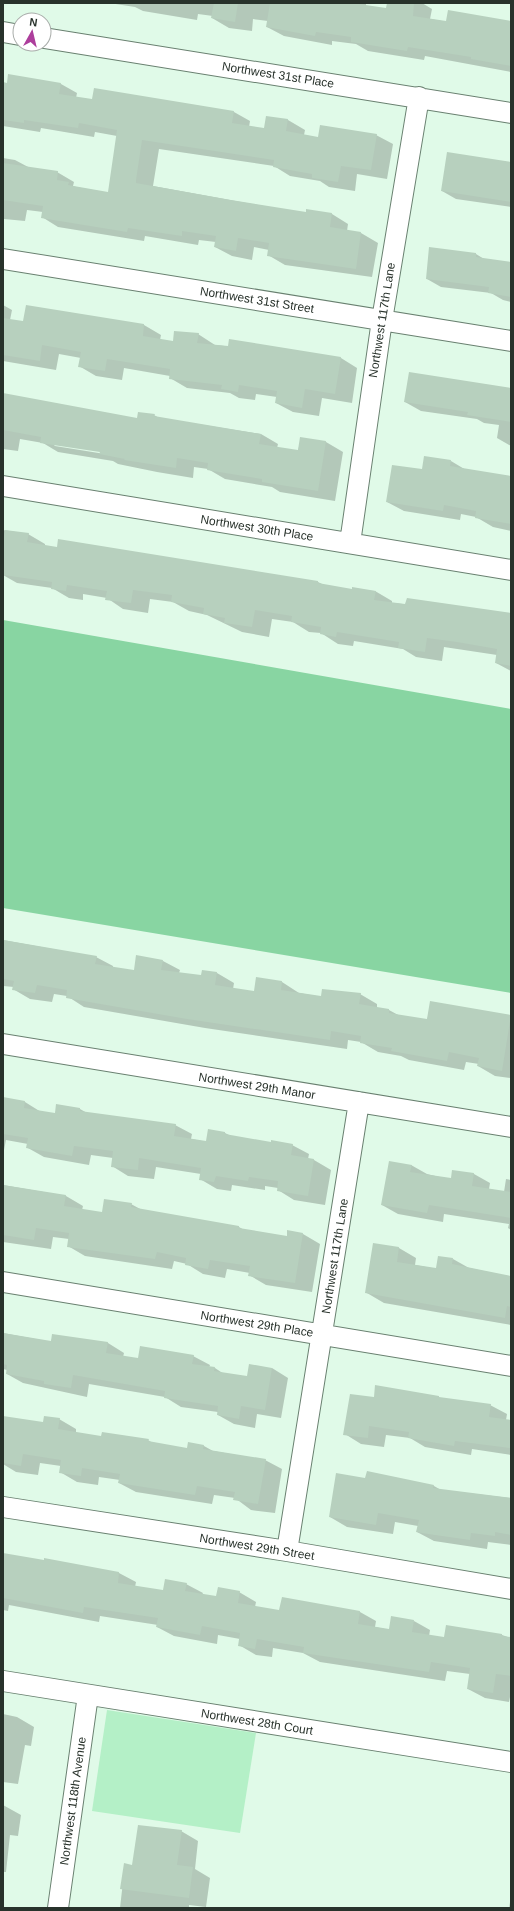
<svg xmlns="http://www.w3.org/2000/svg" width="514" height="1911" font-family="Helvetica,sans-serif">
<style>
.green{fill:#b4f0c7}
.water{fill:#88d5a2}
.shadow{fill:#0003;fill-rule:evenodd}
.building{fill:#b7d0be}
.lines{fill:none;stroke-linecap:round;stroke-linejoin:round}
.minor-casing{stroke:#698070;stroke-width:22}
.minor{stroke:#fff;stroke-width:20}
.labels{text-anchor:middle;stroke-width:3;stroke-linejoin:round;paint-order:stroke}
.street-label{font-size:12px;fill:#28322b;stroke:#fff}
</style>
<rect width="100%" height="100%" fill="#e0fae8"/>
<path class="green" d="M107,1710L256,1733L240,1833L92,1811Z"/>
<path class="water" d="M3,620L511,709V993L3,908Z"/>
<path class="shadow" d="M109,3H366V6L387,9L388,3H422L432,9L430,19L447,22H511V72L425,56L424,60L368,51L356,44L332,41V45L284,36L267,27L268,21L253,19L252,31L229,28L212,18L213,16L198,14L197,20L143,11L135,7Z
M3,83L61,84L77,93L76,98L234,112L250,121L249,127L265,129L267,117L288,120L305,130L304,135L319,138L376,135L393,144L387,179L357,174L355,191L329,187L320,181L290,176L274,166L159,149L153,186L307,214H332L348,224L347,231L361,233L378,243L372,277L285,265L268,255L269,250L254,247L252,260L232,256L215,247L216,242L199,240L198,245L145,236L144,241L58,227L42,217L43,212L27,210L25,221L4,219L3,158L15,160L30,168L57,172L74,182L73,186L76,187L109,193L117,136L95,132L94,137L41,128L40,132L3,126Z
M511,163V207L456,199L442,191Z
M476,254L484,259L511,263V302L503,300L491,293L441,287L427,279Z
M3,305L12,310L10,320L24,323L27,306L144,325L161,335L160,340L174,342L198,334L215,345L341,358L357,368L352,403L322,398L319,416L293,412L276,403L277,397L256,394L255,400L239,398L230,393L187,388L170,378V376L124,368L122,380L96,376L79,366L81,358L59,354L56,370L3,361Z
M511,389V446L497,438L499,425L484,423L477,419L421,411L405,402Z
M3,394L138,419L154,415L159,418L261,434L278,444L277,448L298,451L301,438L326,442L343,452L335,501L280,492L272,487L225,479L208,469L194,467L193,478L157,472L118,464L113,461L58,452L43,443L20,439L18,451L3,449ZM53,444L105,452V454L55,446Z
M451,461L466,470L511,477V531L493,527L476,517L461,514L460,520L404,511L387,502L423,470Z
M3,530L28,534L45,544V546L58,548L59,540L318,582L324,585L353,590L375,591L392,601V603L511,614V671L496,663L497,655L444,647L442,661L416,657L403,649L354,641L353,646L338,644L321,633L309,632L293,622L272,619L269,637L242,632L207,615L189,611L173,602L150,599L148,613L123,609L107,598L83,594V600L69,598L52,588L17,583L3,575Z
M3,940L96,957L113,966V968L135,972L163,961L180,970L179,973L201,977L217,973L234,983L233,989L255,992L282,982L299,993L322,997L360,994L377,1004V1008L389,1010L400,1016L427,1021L431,1002L511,1016V1078L495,1076L478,1066L479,1064L466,1062L464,1070L409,1060L401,1056L378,1052L361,1042L348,1040L347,1049L205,1028L84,1007L67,996L54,994L52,1002L30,999L13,989L14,987L3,986Z
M3,1098L25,1102L41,1112L56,1114L57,1106L80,1109L87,1113L175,1125L192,1134L191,1139L207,1142L225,1133L231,1136L271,1143L292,1145L309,1154L308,1159L314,1160L331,1170L325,1205L294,1200L278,1190V1188L265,1186V1190L232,1185L231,1191L217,1189L200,1179L201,1174L156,1167L154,1179L128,1176L112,1166L113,1158L91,1155L89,1165L44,1157L28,1148V1144L6,1140L3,1155Z
M411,1165L427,1174L452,1180L453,1171L474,1174L490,1183L489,1189L504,1192L506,1179L511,1180V1230L508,1228L509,1224L444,1214L443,1222L398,1214L382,1205Z
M3,1185L66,1196L83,1206L82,1210L103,1213L131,1204L142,1210L239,1227L244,1230L287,1237L303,1234L320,1244L312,1292L266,1285L249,1275L250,1273L227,1269L225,1278L203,1274L187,1264L174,1261L172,1269L85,1256L68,1246L69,1239L53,1237L51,1249L3,1242Z
M374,1244L399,1248L416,1258L415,1265L437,1269L453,1259L469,1268L511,1277V1325L384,1303L367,1293Z
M3,1333L51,1342L53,1335L108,1343L124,1353L123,1357L139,1359L193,1356L210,1365L209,1368H215L224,1374L247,1377L272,1368L288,1378L281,1418L257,1414L255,1428L234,1424L218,1415V1412L181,1407L165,1397L89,1384L87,1397L23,1383L7,1374V1370L3,1369Z
M374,1398L442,1399L490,1405L507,1414L506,1420L511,1421V1455L472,1449L471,1455L425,1447L410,1438L386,1435L384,1447L361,1444L345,1434Z
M3,1417L44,1423L59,1419L76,1429V1433L102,1438L148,1440L154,1444L188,1449L189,1443L204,1446L213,1451L265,1460L282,1469L275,1513L251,1510L235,1498L214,1495L212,1504L136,1492L119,1483L120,1480L99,1477L98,1485L77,1482L60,1472L61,1466L40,1463L38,1475L16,1472L3,1464Z
M366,1479L434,1486L441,1490L511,1498V1545L488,1542L487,1549L434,1541L417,1532L418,1526L395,1522L393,1534L347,1527L330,1517Z
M3,1554L119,1573L136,1582L135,1587L164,1591L186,1584L203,1593L202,1595L217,1597L239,1592L256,1602L255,1607L280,1611L360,1612L376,1621L375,1627L390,1630L414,1621L430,1630L429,1636L445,1638L502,1635L511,1638V1692L509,1702L485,1698L468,1689L470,1674L447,1671L445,1681L320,1662L303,1653L273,1648L272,1657L256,1655L239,1645L240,1639L218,1635L217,1644L174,1636L157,1627L158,1625L100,1616L99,1622L9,1605L8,1611L3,1610Z
M3,1714L17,1717L34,1727L31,1746L25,1745L18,1784L3,1782Z
M3,1805L21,1815L18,1836L10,1835L6,1872H3Z
M181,1831L198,1841L195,1869L210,1878L206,1907L189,1905V1908H120L125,1864L133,1866Z
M511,1896V1908H509Z"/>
<path class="building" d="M214,3H238L235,22L211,18Z
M270,3H352L386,8L387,3H414L413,16L446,21L448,10L511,21V66L471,59V57L408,47L407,51L351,42V37L316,32L315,36L266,27Z
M8,74L61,83L59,94L92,99L94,88L234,111L232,123L264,128L266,116L288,119L286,131L318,137L320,125L377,134L371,170L341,166L338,182L312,178V174L273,167L274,160L142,140L136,180V183L231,200L306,212V209L332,213L330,227L361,232L356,269L267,256L269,243L238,238L236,251L214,247L216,236L182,231V236L128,228L127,232L41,218L43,206L3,200V163L58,171L57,180L69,182L68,185L108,192L117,130L79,123L78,128L24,120V123L3,120V82L7,83Z
M447,152L511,162V202L441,191Z
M429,247L476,253V257L511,262V297L488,293L489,287L426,279Z
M26,305L144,324L143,336L173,341L174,331L199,333L197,343L228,346L229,339L341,357L335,394L305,389L302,408L275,403L277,391L239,385L238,392L221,389L222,385L169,379L170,369L107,359L105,371L78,367L81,352L42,345L40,361L3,355V318L23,321Z
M409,372L511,388V422L467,415L468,412L404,402Z
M3,393L137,418L138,412L155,414L154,416L261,434L259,444L298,450L300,437L326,441L318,491L262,482V479L207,470L208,463L177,458L176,468L124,460L125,459L99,454L100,452L40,443L41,437L3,430Z
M424,456L451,460L450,466L511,476V524L475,518L476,511L444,505L443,511L386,502L392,465L422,469Z
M5,530L29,533L27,542L57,547L58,539L318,581V583L352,589V587L376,591L374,600L405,604L407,598L511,613V666L495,663L497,649L457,642L427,638L425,652L398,648L399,642L337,632L336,637L320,634L321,627L291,622L292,616L255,610L252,627L224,623L225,618L203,614L204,608L171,602L172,595L133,590L131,603L105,600L107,591L67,585L66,591L51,589L52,582L3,575V543Z
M3,940L97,956L95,964L134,970L136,955L163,960L161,970L201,975L202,970L217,972L215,985L254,991L256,977L282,981L281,990L321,996L322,989L361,993L359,1004L389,1009V1013L427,1019L430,1001L511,1015L502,1071L477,1066L479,1058L449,1052L447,1061L391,1051L392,1048L360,1043L361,1036L331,1031L330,1040L187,1019L66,998L67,990L37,985L35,993L12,990L14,981L3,979Z
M3,1097L25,1101L24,1108L55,1113L56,1104L80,1108V1111L176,1124L174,1136L206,1141L208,1129L225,1132V1134L271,1142V1140L293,1144L291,1155L314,1159L308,1196L277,1191L278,1181L249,1177L248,1181L216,1176L214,1182L199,1180L201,1168L139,1158L138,1170L111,1167L113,1151L74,1146L72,1156L26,1148L28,1138L3,1134Z
M389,1161L412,1165L410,1172L451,1178L452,1170L474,1173L472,1186L511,1192V1218L429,1205L427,1213L381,1205Z
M3,1185L66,1195L64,1206L102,1212L104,1199L132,1203L131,1207L239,1226V1228L287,1236V1230L303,1233L295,1283L248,1276L250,1266L210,1260L208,1269L185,1265L186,1258L157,1252L155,1259L67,1247L69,1233L36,1228L34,1240L3,1235Z
M373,1243L399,1247L397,1262L436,1268L438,1256L453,1258L452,1264L511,1276V1307L507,1306L505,1318L365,1293Z
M3,1333L51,1341L52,1334L108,1342L106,1353L138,1358L140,1346L194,1355L192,1364L215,1367L214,1371L247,1376L249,1364L272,1368L265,1410L241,1406L239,1419L217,1415L218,1406L164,1398L165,1391L73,1375L71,1388L44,1384V1381L6,1374L7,1365L3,1364Z
M375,1385L439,1396V1397L491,1404L489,1417L511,1420L510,1448L455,1441L454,1446L408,1438L409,1432L369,1426L368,1438L343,1435L350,1394L374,1397Z
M3,1416L43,1422L44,1416L60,1418L58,1429L101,1436L102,1432L149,1439L148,1441L187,1448L188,1442L204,1445L203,1449L266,1459L258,1504L233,1500L235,1492L197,1486L195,1495L118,1483L120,1474L82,1468L81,1476L59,1473L61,1460L23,1454L21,1466L3,1463Z
M367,1471L434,1485L433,1488L511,1498V1535L495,1532V1536L471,1533L470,1540L435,1535L416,1532L419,1520L378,1513L376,1525L329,1517L336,1473L365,1478Z
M3,1553L44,1560V1558L119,1572L118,1583L163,1590L165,1579L187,1583L185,1591L216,1596L218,1587L240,1591L238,1603L279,1610L282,1597L360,1611L358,1624L389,1629L391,1616L414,1620L412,1632L444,1637L446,1625L502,1634V1636L511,1637V1676L496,1674L493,1693L467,1689L470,1668L431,1662L429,1672L303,1653L304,1647L257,1639L255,1649L238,1646L240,1633L202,1626L200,1635L156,1627L158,1618L84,1607L83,1613L3,1598Z
M138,1825L182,1830L177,1865L193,1867L189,1898L120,1889L124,1863L132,1865Z"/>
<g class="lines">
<defs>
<path id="minor" d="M3,32L20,35
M44,38L511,113
M3,259L511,341
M3,486L511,570
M350,543L382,320L419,97
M3,1044L511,1127
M3,1282L511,1366
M3,1507L287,1551L511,1589
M287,1551L359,1102
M3,1681L511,1762
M58,1908L88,1695"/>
</defs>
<use href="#minor" class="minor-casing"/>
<use href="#minor" class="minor"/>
</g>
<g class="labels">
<g class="street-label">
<text transform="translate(278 75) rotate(9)" y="4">Northwest 31st Place</text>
<text transform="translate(257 300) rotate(9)" y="4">Northwest 31st Street</text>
<text transform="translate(382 320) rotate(-81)" y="4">Northwest 117th Lane</text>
<text transform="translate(257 528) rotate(9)" y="4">Northwest 30th Place</text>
<text transform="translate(257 1086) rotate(9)" y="4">Northwest 29th Manor</text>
<text transform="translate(335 1256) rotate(-81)" y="4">Northwest 117th Lane</text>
<text transform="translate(257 1324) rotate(9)" y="4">Northwest 29th Place</text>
<text transform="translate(257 1547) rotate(9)" y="4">Northwest 29th Street</text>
<text transform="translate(257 1722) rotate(9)" y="4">Northwest 28th Court</text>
<text transform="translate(73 1801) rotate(-82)" y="4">Northwest 118th Avenue</text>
</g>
</g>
<rect width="514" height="1911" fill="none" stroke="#28322b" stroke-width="8"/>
<g transform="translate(32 32) rotate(8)"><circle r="19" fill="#ffffff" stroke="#a9adaa"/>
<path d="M0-3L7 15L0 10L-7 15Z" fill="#ad3e9c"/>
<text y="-6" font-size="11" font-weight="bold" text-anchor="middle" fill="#28322b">N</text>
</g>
</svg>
